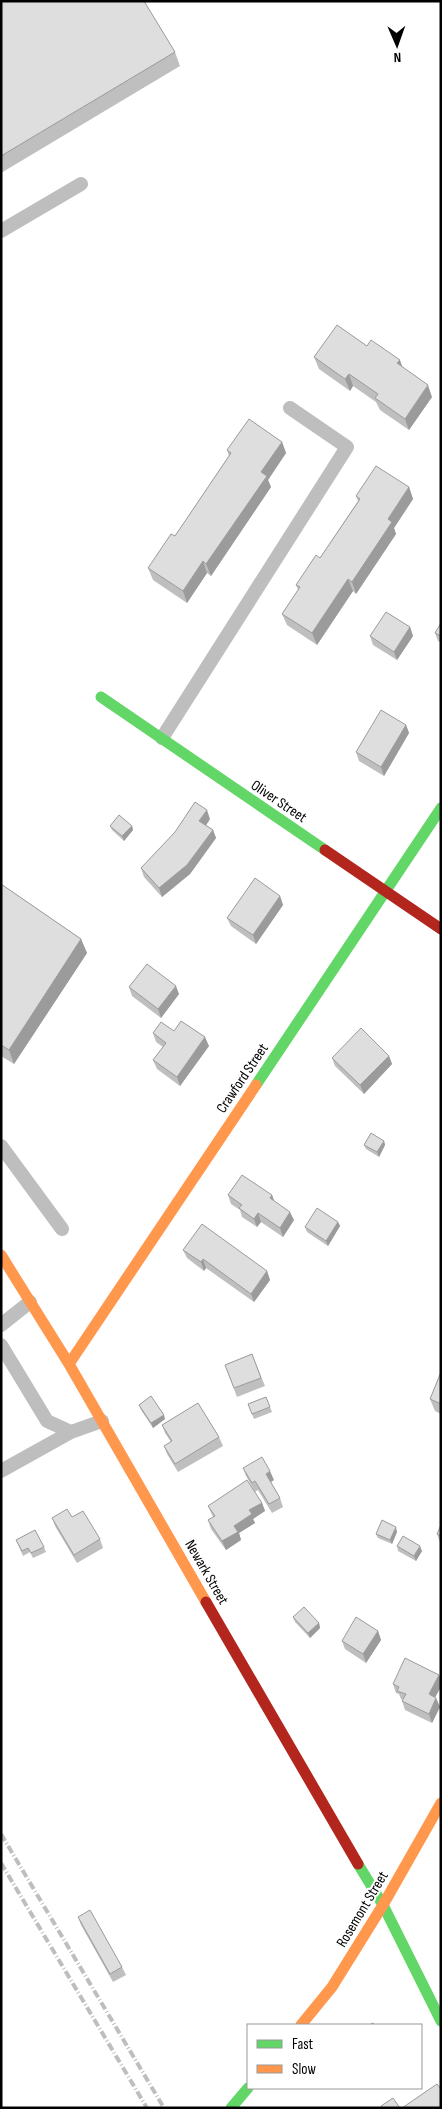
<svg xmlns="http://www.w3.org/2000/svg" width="442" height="2109" font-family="'Sofia Sans Condensed',sans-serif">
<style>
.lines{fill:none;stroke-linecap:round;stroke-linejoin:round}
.lane{stroke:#bebebe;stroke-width:14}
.fast{stroke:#63d668;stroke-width:11}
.slow{stroke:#ff974d;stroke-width:11}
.jam{stroke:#b3261e;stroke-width:11}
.rail{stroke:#bebebe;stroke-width:4;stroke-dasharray:8 2.5 1 2.5;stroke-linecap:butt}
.wall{fill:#bfbfbf}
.shaded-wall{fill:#9b9b9b}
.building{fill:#dedede;stroke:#9b9b9b}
.labels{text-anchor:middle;stroke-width:4;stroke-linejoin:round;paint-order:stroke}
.street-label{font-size:15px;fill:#000;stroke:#fff}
</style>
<rect width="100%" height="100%" fill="#fff"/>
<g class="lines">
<path class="lane" d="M1,231L81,184
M162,738L347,447L290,408
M1,1146L62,1229
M1,1325L30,1302
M1,1345L47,1421L71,1432L102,1421
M1,1471L71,1432"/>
<path class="fast" d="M101,697L325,850
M256,1085L441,808
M358,1864L383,1905L441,2021
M231,2108L248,2088"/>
<path class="slow" d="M1,1255L69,1364L206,1602
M69,1364L256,1085
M301,2025L332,1987L383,1905L441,1803"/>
<path class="jam" d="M325,850L441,929
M206,1602L358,1864"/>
<path class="rail" d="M1,1834L164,2108
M1,1863L147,2108"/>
</g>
<path class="wall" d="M1,1L175,52L180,66L1,173Z
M367,346L403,367L432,397L409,430L380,410L376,402L353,386L350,391L319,369L314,357Z
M282,442L286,453L268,480L271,487L211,576L207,573L187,603L153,580L148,568L175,536L229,456L227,450Z
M409,487L413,499L394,528L396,534L356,594L353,591L317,645L287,625L282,614L298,590L296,585L320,558L358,501L356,496Z
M441,623V643L438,641L435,633Z
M410,627L413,636L397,660L373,645L370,636Z
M406,725L409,733L384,776L359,761L356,752Z
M210,819L206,825L213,830L216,838L190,874L162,897L144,877L141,868Z
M110,826H132L133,830L124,841L112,830Z
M1,884L81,939L87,953L14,1064L1,1056Z
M280,896L283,905L256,944L231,926L227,918Z
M129,987L179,994L161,1018L132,996Z
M174,1031L209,1046L180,1086L157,1069L153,1060L163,1047L156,1042L153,1033Z
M389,1056L392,1064L364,1094L335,1066L332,1058Z
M384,1141L385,1145L379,1157L366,1149L364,1145Z
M228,1195H272L274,1201L294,1220L283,1237L261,1222L257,1227L242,1217L240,1210L231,1204Z
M338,1222L340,1226L328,1246L307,1232L305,1227Z
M183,1250L267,1271L270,1280L254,1302L206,1268L204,1271L187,1258Z
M252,1354L265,1386L237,1397L225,1365Z
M441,1372V1414L435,1411L430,1399Z
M266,1397L272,1412L254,1419L248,1404Z
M139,1405L165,1419L153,1428L141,1410Z
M162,1425L219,1437L223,1446L178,1472L167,1454L164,1446L171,1442L165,1433Z
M243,1468L274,1480L271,1482L280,1498L283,1507L272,1513L258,1490L255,1492L246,1476Z
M262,1503L265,1511L253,1519L255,1523L239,1533L241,1540L226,1550L211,1529L208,1520L213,1517L208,1506Z
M72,1517L100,1539L103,1548L77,1563L55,1526L52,1518Z
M441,1525V1543L440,1542L437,1534Z
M397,1532L392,1544L378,1538L376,1534Z
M16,1540L44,1547L46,1552L33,1558L30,1552L23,1556Z
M397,1546L422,1551L416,1561L398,1551Z
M293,1617L319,1623L320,1628L310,1638L295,1622Z
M378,1631L381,1640L366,1663L345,1649L342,1641Z
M393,1684L436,1698L440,1707L432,1723L405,1710L402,1701L403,1700L401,1699L399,1694L396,1693Z
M78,1917L122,1967L126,1975L113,1982L81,1925Z"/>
<path class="shaded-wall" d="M400,360L404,372L397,363Z
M349,374L353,386L350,391L345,379Z
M428,385L432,397L409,430L405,419Z
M282,442L286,453L268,480L271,487L211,576L206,564L261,472Z
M409,487L413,499L394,528L396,534L356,594L352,582L388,519Z
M203,561L207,573L187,603L183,591Z
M348,579L353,591L317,645L312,633Z
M410,627L413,636L397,660L394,652Z
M406,725L409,733L384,776L381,767Z
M207,810L210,819L203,830L199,821Z
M132,826L133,830L124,841L122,836Z
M213,830L216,838L190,874L162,897L159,888Z
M280,896L283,905L256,944L253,935Z
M81,939L87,953L14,1064L9,1050Z
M176,986L179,994L161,1018L158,1009Z
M205,1037L209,1046L180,1086L177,1077Z
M389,1056L392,1064L364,1094L360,1085Z
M384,1141L385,1145L379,1157L377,1152Z
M272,1195L275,1203L270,1198Z
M290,1212L294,1220L283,1237L280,1228Z
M258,1213L261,1222L257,1227L254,1219Z
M338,1222L340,1226L328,1246L326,1241Z
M203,1259L206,1268L204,1271L201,1262Z
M267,1271L270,1280L254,1302L251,1294Z
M164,1415L165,1419L153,1428L151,1423Z
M270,1471L274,1480L269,1483L266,1474Z
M262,1503L265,1511L253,1519L255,1523L239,1533L241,1540L226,1550L222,1541L234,1526L249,1510Z
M396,1527L397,1532L392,1544L390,1540Z
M420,1546L422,1551L416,1561L414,1556Z
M319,1623L320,1628L310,1638L308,1633Z
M378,1631L381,1640L366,1663L363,1654Z
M439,1675L441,1679V1687L432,1703L429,1694Z
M436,1698L440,1707L432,1723L429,1714Z"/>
<path class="building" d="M1,1H144L175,52L1,156Z
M337,325L367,346L371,340L400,360L397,363L428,385L405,419L375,398L378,394L349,374L345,379L314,357Z
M249,419L282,442L261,472L267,476L206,564L203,561L183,591L148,568L171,534L175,536L231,453L227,450Z
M376,466L409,487L388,519L392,522L352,582L348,579L312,633L282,614L300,587L296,585L316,555L320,558L360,499L356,496Z
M386,612L410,627L394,652L370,636Z
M441,623V636L435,633Z
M381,710L406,725L381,767L356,752Z
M195,802L207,810L199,821L213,830L187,865L159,888L141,868L175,832Z
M119,815L132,826L122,836L110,826Z
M255,878L280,896L253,935L227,918Z
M1,884L81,939L9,1050L1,1045Z
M147,964L176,986L158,1009L129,987Z
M181,1021L205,1037L177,1077L153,1060L166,1043L153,1033L161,1022L174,1031Z
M361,1028L389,1056L360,1085L332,1058Z
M371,1133L384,1141L377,1152L364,1145Z
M242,1175L272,1195L270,1198L290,1212L280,1228L258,1213L254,1219L239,1208L242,1205L228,1195Z
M317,1208L338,1222L326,1241L305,1227Z
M202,1224L267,1271L251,1294L203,1259L201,1262L183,1250Z
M252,1354L261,1378L234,1388L225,1365Z
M441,1372V1404L430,1399Z
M151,1396L164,1415L151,1423L139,1405Z
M266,1397L270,1407L252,1414L248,1404Z
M198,1403L219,1437L175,1464L164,1446L172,1441L162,1425Z
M262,1457L270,1471L266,1474L280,1498L269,1504L255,1481L252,1483L243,1468Z
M247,1480L262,1503L249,1510L252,1514L234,1526L238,1532L222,1541L208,1520L215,1516L208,1506Z
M67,1509L72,1517L83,1511L100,1539L74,1555L52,1518Z
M382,1520L396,1527L390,1540L376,1534Z
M441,1525V1536L437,1534Z
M35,1530L44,1547L31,1553L28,1548L22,1551L16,1540Z
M403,1536L420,1546L414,1556L397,1546Z
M304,1607L319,1623L308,1633L293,1617Z
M356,1617L378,1631L363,1654L342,1641Z
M405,1658L439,1675L429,1694L436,1698L429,1714L402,1701L406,1694L397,1691L399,1687L393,1684Z
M90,1910L122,1967L110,1974L78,1917Z
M373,2023L375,2025H369Z
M437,2084L441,2089V2108H402Z
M393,2098L400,2108H382L381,2106Z"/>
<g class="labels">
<g class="street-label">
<text transform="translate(279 801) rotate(34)" y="5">Oliver Street</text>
<text transform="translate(242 1078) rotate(-56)" y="5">Crawford Street</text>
<text transform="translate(207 1572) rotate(60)" y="5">Newark Street</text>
<text transform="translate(362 1909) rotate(-59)" y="5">Rosemont Street</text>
</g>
</g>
<rect width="442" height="2109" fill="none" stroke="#000000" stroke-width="5"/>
<rect x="247" y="2024" width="175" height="65" fill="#ffffff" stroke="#999999"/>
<rect x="257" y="2040" width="25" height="8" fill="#63d668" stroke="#999999"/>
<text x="292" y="2049" font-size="15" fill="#000000">Fast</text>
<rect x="257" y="2065" width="25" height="8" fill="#ff974d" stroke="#999999"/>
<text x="292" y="2074" font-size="15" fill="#000000">Slow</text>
<g transform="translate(397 45) rotate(178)" stroke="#ffffff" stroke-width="4" paint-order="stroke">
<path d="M0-4L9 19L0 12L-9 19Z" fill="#000000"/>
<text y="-8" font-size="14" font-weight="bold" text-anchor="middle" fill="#000000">N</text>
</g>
</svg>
